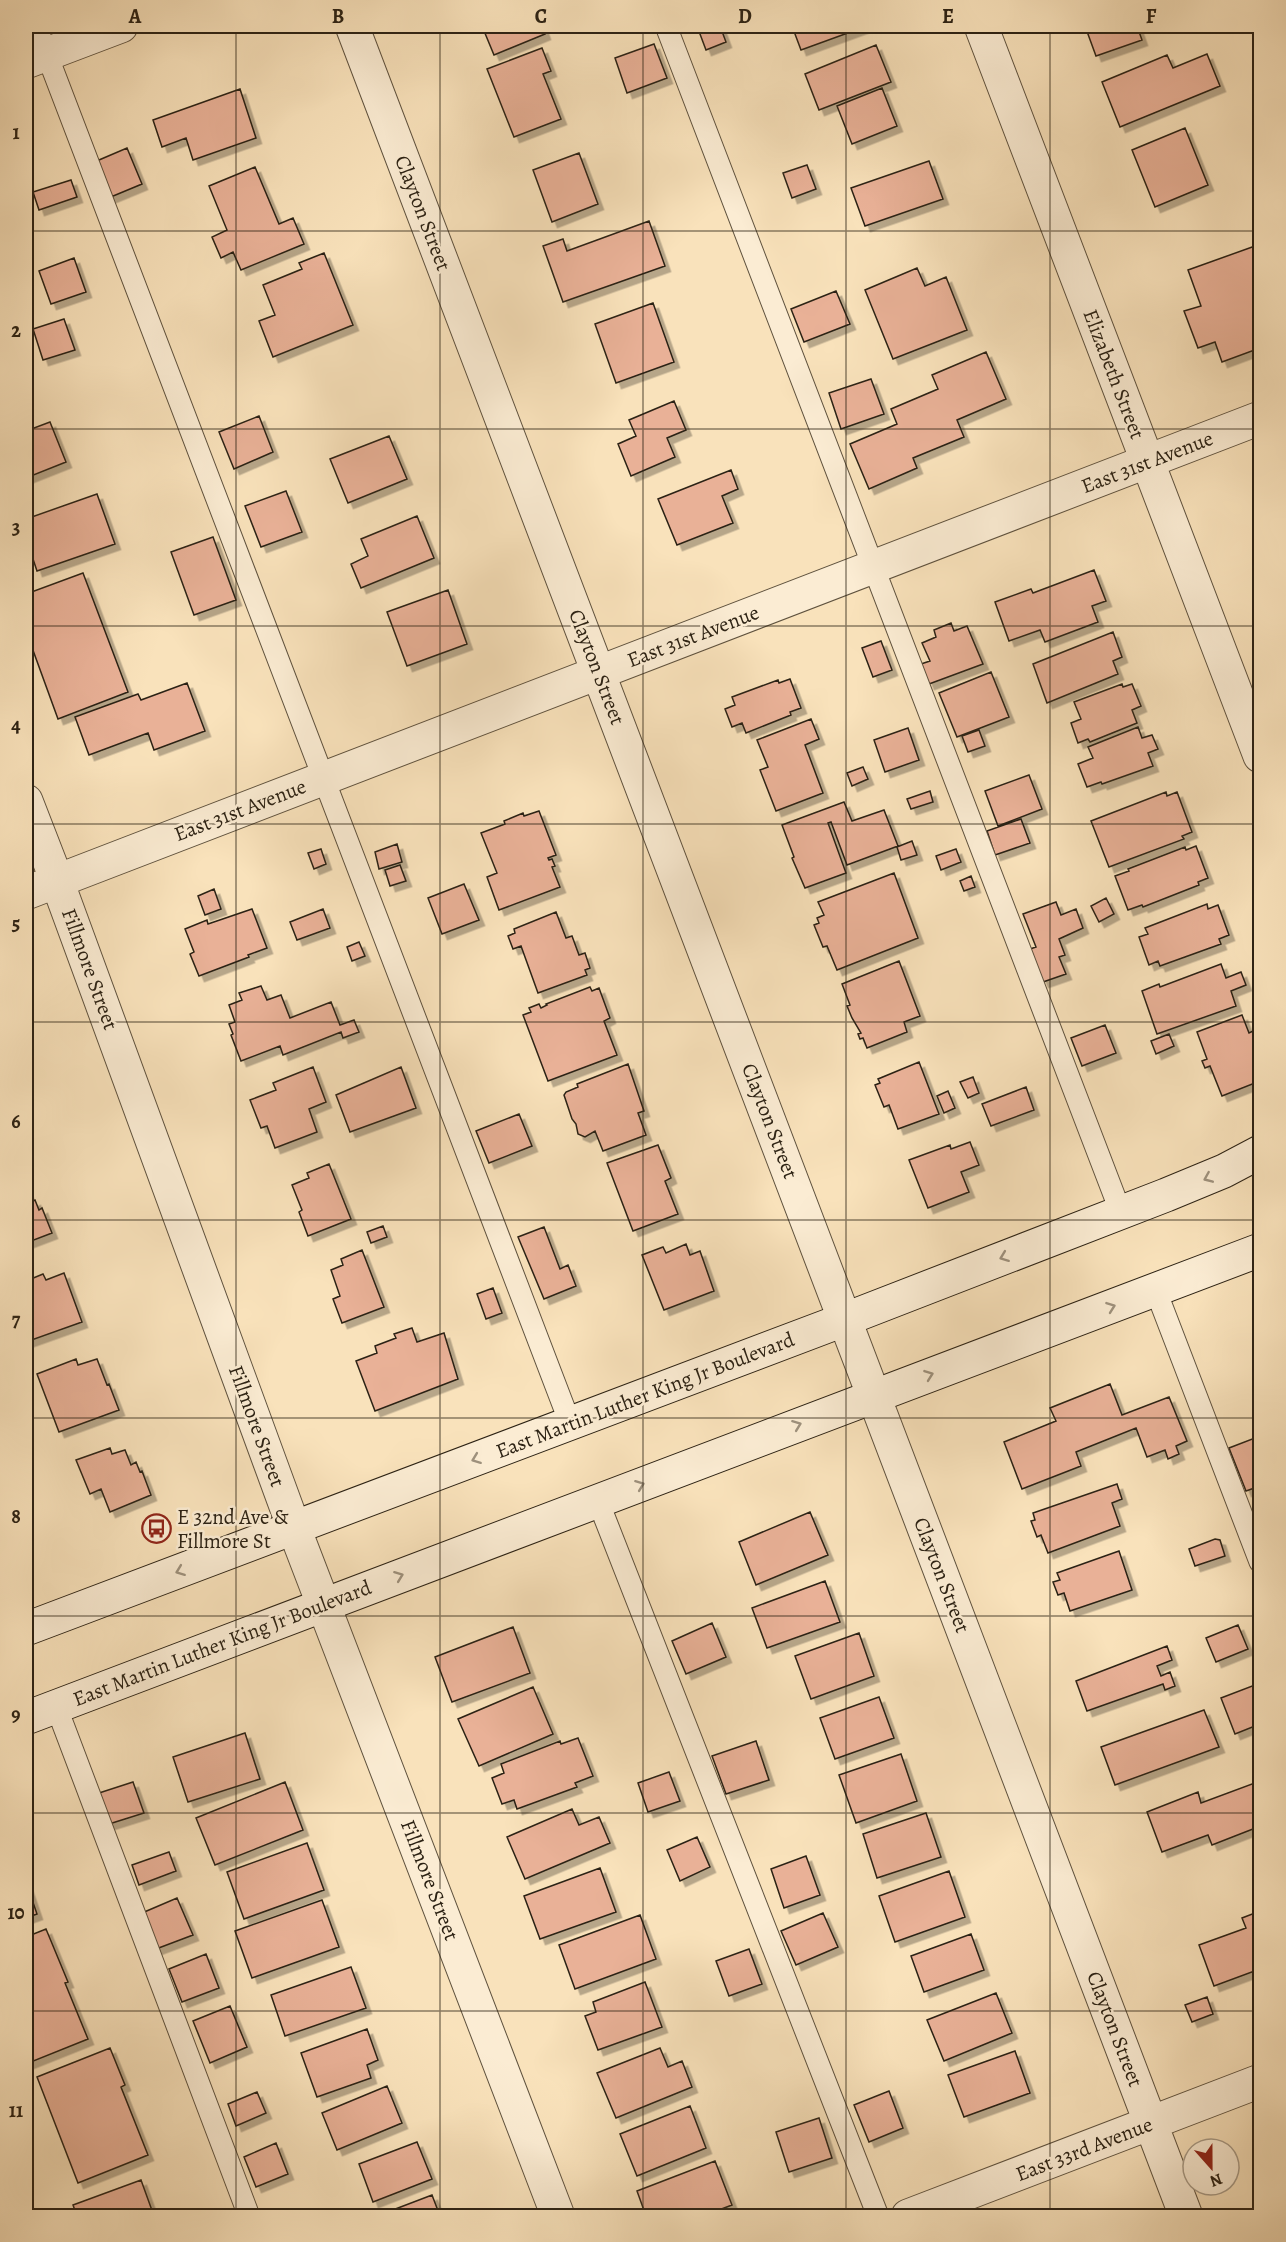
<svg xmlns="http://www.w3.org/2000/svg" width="1286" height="2242" font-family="Alegreya,serif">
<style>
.building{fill:#e9b197;stroke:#2c2214;stroke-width:1.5;filter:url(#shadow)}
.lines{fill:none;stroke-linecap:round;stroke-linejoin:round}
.service-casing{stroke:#5f523e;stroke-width:23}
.minor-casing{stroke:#5f523e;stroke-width:35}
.secondary-casing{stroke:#2c2214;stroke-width:35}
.service{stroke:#fbecd3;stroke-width:21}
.minor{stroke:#fbecd3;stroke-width:33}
.secondary{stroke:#fbecd3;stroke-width:33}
.oneway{stroke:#9e917d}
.grid{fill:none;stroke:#2c2214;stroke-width:1.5;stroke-opacity:0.55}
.labels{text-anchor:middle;stroke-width:5;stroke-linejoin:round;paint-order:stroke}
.street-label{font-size:21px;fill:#2c2214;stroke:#fbecd3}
.poi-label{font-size:21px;fill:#2c2214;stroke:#fbecd3;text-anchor:start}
.neatline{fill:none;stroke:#2c2214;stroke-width:2}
.grid-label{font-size:20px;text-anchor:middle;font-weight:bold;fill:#2c2214}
</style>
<defs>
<filter id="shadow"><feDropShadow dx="5.5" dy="5.5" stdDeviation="0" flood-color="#0004"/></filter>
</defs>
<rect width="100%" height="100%" fill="#f9e2bb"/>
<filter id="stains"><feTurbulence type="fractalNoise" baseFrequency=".00333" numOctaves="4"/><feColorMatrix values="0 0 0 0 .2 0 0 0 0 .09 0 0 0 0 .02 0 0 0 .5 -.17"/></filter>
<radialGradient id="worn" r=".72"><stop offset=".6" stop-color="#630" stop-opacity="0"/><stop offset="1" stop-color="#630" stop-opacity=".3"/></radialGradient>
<path class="building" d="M482,26H542L545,34L494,55Z
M697,26H720L726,42L706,50Z
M792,26H867L801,50Z
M1085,26H1137L1142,40L1096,56Z
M654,44L667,78L627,93L615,58Z
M876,45L891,82L819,110L805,74Z
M542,48L551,71L543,74L561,119L514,137L487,69Z
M1207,54L1220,86L1120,127L1102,82L1167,55L1173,68Z
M882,88L897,126L852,144L837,106Z
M240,89L256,138L193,160L186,138L162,147L153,120Z
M1185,128L1208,185L1155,207L1132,150Z
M127,148L142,184L106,199L92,163Z
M579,153L598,204L552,222L533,170Z
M929,161L943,199L865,226L851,188Z
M807,165L816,189L792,198L783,173Z
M255,167L279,224L293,218L304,244L241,270L233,252L221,258L212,237L227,230L209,186Z
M71,180L77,197L39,210L33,192Z
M649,221L665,266L563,302L543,246L563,239L567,251Z
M1255,246L1260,261V348L1222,362L1215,342L1198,348L1184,311L1201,306L1188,270Z
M324,253L353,325L273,357L259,321L275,315L263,285L302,269L299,263Z
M74,258L86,292L51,304L39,271Z
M917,268L925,286L946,277L967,330L893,359L865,290Z
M836,291L850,324L804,342L791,309Z
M653,303L674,362L616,383L595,324Z
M64,319L75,350L43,360L33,329Z
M986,352L1006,399L957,420L964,437L913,458L917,468L869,489L850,444L897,424L891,409L938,389L932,375Z
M871,379L884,414L841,429L829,393Z
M674,401L686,430L667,438L675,457L631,476L618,444L636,436L629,420Z
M259,416L273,452L234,469L219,432Z
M50,422L66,462L26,478V431Z
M389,436L407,479L348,503L330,459Z
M731,470L738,489L722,496L733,523L677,545L658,499Z
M286,491L302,532L261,547L245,506Z
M97,494L115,544L37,571L26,538V519Z
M417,516L434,558L361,588L351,564L368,556L361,539Z
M213,537L236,600L194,615L171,552Z
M1094,570L1106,601L1092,606L1098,622L1045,642L1040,630L1009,641L995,602L1031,589L1033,593Z
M83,573L128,692L58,719L26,631V594Z
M448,590L467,644L407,666L387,612Z
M951,623L954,631L967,626L983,664L929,684L921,664L930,661L922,643L936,637L934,630Z
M1113,632L1122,657L1113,661L1118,674L1047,703L1033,664Z
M881,641L892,670L873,677L862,648Z
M991,672L1009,717L957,737L939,693Z
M790,679L801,708L790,712L791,715L746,733L742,723L732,727L725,709L735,705L732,697L778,680L779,683Z
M187,683L205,731L154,750L148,733L89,755L75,717L138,694L141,700Z
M1122,684L1123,687L1132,684L1141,706L1132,710L1137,723L1090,742L1088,739L1078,743L1071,723L1081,719L1074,702Z
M811,719L819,739L805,745L823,793L776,811L760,770L768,767L757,740Z
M1138,727L1142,738L1152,735L1158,749L1148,753L1153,766L1102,784L1101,782L1087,787L1078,764L1093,758L1088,747Z
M908,728L919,760L885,772L874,740Z
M979,730L985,746L968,752L962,736Z
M863,767L868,779L852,786L847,773Z
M1029,775L1042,809L998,826L985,791Z
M930,791L933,802L911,809L907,799Z
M1166,792L1167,796L1177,792L1192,832L1182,836L1184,839L1109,867L1091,821Z
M844,802L852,821L884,810L898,846L847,865L831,822L828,823L846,873L805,888L792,858L794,857L782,825Z
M539,811L556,855L548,858L549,860L552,859L555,866L552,867L560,887L499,910L487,877L497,873L481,833L505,824L504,821L523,813L524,816Z
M1021,819L1030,843L995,855L987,831Z
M912,841L917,855L901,860L897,847Z
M397,844L402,862L379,869L375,852Z
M1196,846L1208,878L1198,882L1199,885L1143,907L1142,905L1128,910L1115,876L1129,871L1128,869L1185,847L1186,850Z
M321,849L326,864L314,869L308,853Z
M956,849L961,862L941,870L936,856Z
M400,865L406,881L390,886L385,870Z
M894,873L918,938L837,970L827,946L823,947L814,925L819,923L817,918L824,915L818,902Z
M971,876L975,887L964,891L960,881Z
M464,884L479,920L442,934L428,898Z
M214,889L221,909L205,915L198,896Z
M1106,898L1114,914L1099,922L1091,906Z
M1056,902L1061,915L1076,909L1083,928L1059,939L1065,955L1059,957L1066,974L1043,982L1030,949L1036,947L1023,914Z
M1207,904L1208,909L1218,905L1229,935L1219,939L1221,944L1160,966L1158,961L1149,965L1139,937L1148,934L1145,928Z
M252,909L267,948L248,955L249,957L199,976L190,954L194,952L185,929L207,920L208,924Z
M323,909L330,928L297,940L290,922Z
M556,912L566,938L572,936L579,955L585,953L590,968L585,970L587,975L538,993L521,946L513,949L508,936L515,933L514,929Z
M359,942L365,956L352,961L347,947Z
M899,961L920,1016L904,1022L907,1032L867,1048L863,1038L860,1039L858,1034L861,1033L852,1018L847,1006L850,1005L842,984Z
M1221,964L1226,978L1241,972L1246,985L1231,991L1236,1006L1157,1034L1142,991L1159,984L1160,987Z
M261,986L267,1000L281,995L290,1018L331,1002L340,1025L354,1020L359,1032L343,1038L341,1032L283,1055L280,1046L241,1061L231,1035L233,1034L229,1024L235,1022L229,1005L242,1000L239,993Z
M590,987L592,991L599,988L610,1018L604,1021L617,1055L548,1081L523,1015L531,1012L529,1008L539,1004L541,1008L547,1005L546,1004Z
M1242,1015L1249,1033L1253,1031L1260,1051V1055L1257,1057L1260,1065V1081L1222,1096L1210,1066L1205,1068L1202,1061L1207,1059L1197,1032Z
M1105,1025L1116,1053L1082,1066L1071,1038Z
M1169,1034L1174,1046L1156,1054L1151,1041Z
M919,1062L939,1114L898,1129L889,1105L884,1107L875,1085L880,1083L878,1079Z
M628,1064L644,1111L638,1113L646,1135L603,1151L595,1131L585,1137L578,1134L576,1124L572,1119L564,1095L566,1092L578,1087L577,1084Z
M313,1067L326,1102L309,1109L317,1132L275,1148L267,1126L261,1128L250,1100L276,1090L273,1083Z
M401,1067L416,1108L350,1132L336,1095Z
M973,1077L979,1093L968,1098L960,1082Z
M1026,1087L1034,1110L991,1126L982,1104Z
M948,1091L955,1108L944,1113L937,1096Z
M519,1114L532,1146L489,1163L476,1131Z
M970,1142L979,1165L961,1172L969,1192L928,1208L909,1160L950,1145L951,1149Z
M658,1145L671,1178L665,1181L678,1214L633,1231L607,1163Z
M329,1164L351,1219L308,1236L299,1212L302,1210L292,1185L309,1178L307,1173Z
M26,1188L31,1202L35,1200L39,1210L42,1208L52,1233L26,1243Z
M383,1226L387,1237L371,1243L367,1232Z
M544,1227L560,1269L568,1265L576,1286L544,1299L518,1237Z
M686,1244L690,1255L700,1251L714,1291L664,1310L642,1255L663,1247L666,1253Z
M362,1250L384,1307L342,1323L333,1299L340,1296L331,1270L343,1265L341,1259Z
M64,1273L82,1322L26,1342V1281L43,1274L46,1280Z
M493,1288L502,1313L486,1319L477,1294Z
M412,1328L417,1342L444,1333L458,1379L375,1411L356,1361L377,1353L375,1346L396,1338L394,1334Z
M76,1359L78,1365L97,1359L107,1385L109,1384L119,1410L59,1432L37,1374Z
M1110,1384L1122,1415L1169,1397L1187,1441L1176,1446L1179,1454L1168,1459L1165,1450L1147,1457L1136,1428L1076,1452L1081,1466L1022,1489L1004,1442L1056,1421L1050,1408Z
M1260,1436V1486L1246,1491L1229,1448Z
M110,1448L112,1454L125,1450L131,1465L136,1462L140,1472L142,1471L151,1495L110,1512L101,1489L90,1494L76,1460Z
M1117,1484L1122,1499L1112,1503L1120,1526L1048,1553L1041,1535L1037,1537L1031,1521L1035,1520L1033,1513Z
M810,1512L828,1555L756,1585L739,1542Z
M1215,1539L1220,1540L1225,1556L1195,1566L1189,1549Z
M1119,1551L1132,1590L1070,1611L1064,1593L1058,1595L1053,1582L1060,1580L1057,1573Z
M825,1581L840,1622L767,1648L752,1608Z
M712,1623L726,1657L686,1674L672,1641Z
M1238,1625L1248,1649L1216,1662L1206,1638Z
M513,1627L530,1673L452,1702L435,1657Z
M859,1633L874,1676L811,1699L795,1656Z
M1167,1646L1172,1660L1157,1666L1161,1676L1170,1672L1175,1686L1165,1690L1163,1684L1087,1711L1076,1681Z
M1260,1683V1724L1235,1734L1221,1698Z
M533,1687L553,1734L479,1766L458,1719Z
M879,1697L894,1738L835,1759L820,1718Z
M1204,1710L1219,1747L1115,1785L1101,1747Z
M245,1733L260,1779L188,1802L173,1757Z
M578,1738L593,1776L575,1783L577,1787L517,1809L514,1800L502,1804L492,1778L504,1773L501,1764L560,1741L561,1744Z
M756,1741L769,1780L726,1794L712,1756Z
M901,1754L917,1801L856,1823L839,1775Z
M669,1772L680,1801L648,1812L638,1783Z
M1260,1781V1832L1258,1827L1212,1845L1208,1835L1162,1852L1147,1812L1198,1792L1201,1803Z
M133,1782L144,1813L109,1824L99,1793Z
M285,1782L303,1830L215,1865L196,1818Z
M572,1809L579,1825L599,1817L610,1843L525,1879L507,1837Z
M926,1813L941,1857L877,1878L863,1834Z
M697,1837L710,1867L680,1881L667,1850Z
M307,1843L324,1890L244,1919L227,1872Z
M169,1852L176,1871L139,1885L132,1865Z
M806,1856L820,1895L784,1908L771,1869Z
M600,1868L616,1912L540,1939L524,1896Z
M949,1871L965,1917L895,1942L879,1896Z
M26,1882L37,1914L26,1918Z
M177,1898L193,1935L156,1949L142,1913Z
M322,1900L339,1947L252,1978L235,1931Z
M1260,1911V1969L1214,1986L1199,1945L1246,1928L1242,1918Z
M823,1913L838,1947L796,1965L781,1931Z
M640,1915L656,1959L575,1989L559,1945Z
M46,1929L68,1982L65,1983L88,2039L26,2064V1937Z
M971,1934L984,1970L924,1992L911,1956Z
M749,1949L762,1984L729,1996L716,1961Z
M206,1954L219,1988L182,2002L169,1969Z
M351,1967L366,2008L285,2036L271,1995Z
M645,1982L662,2027L598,2050L585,2016L596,2012L593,2002Z
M996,1993L1012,2033L944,2061L927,2020Z
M1207,1997L1213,2014L1192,2022L1185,2005Z
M230,2006L247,2047L210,2063L193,2021Z
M367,2029L378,2060L367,2065L371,2078L317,2097L301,2053Z
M110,2048L125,2085L121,2087L148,2155L78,2183L37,2077Z
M660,2048L668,2067L682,2061L692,2087L616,2118L597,2073Z
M1015,2051L1030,2093L964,2117L948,2075Z
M387,2086L402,2123L337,2150L322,2113Z
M889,2091L903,2128L869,2142L854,2105Z
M257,2092L266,2113L236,2126L228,2104Z
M690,2106L706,2148L637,2176L620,2134Z
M819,2118L832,2158L789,2172L776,2132Z
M417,2142L432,2179L373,2202L359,2164Z
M276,2143L288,2174L256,2187L244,2157Z
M715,2161L732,2205L703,2216H646L637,2191Z
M141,2180L154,2216H77L73,2205Z
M432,2195L440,2216H377Z"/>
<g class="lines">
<defs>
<path id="service" d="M36,26L570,1423
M666,26L1121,1213
M1156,1291L1260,1562
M598,1501L878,2216
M56,1706L249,2216"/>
<path id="minor" d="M352,26L1186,2216
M981,26L1260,756
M26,62L121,26
M26,801L57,881L294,1528L558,2216
M26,893L1260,418
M908,2216L1260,2081"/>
<path id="secondary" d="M26,1629L846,1319L1166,1195L1224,1171L1260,1152
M26,1718L1260,1250"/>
</defs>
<use href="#service" class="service-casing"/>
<use href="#minor" class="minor-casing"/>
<use href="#secondary" class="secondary-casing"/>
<use href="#service" class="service"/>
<use href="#minor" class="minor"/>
<use href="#secondary" class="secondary"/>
</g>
<defs><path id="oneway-chevron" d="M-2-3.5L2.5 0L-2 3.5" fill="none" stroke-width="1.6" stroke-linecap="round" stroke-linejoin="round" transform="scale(1.5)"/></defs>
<g class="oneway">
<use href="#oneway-chevron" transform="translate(1208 1178) rotate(157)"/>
<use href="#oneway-chevron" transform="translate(1004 1257) rotate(159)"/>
<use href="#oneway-chevron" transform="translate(1111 1307) rotate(-20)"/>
<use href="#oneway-chevron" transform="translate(929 1375) rotate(-20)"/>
<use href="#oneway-chevron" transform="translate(797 1425) rotate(-21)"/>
<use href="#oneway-chevron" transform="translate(476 1459) rotate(159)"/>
<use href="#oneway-chevron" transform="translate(640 1485) rotate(-21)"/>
<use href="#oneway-chevron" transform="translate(180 1571) rotate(159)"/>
<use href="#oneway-chevron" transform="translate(399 1576) rotate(-21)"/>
</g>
<path class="grid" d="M236,26V2216M440,26V2216M643,26V2216M846,26V2216M1050,26V2216M26,231H1260M26,429H1260M26,626H1260M26,824H1260M26,1022H1260M26,1220H1260M26,1418H1260M26,1616H1260M26,1813H1260M26,2011H1260"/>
<defs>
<symbol id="bus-ring" viewBox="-11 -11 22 22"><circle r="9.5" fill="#fbecd3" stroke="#8f2418" stroke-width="1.5"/><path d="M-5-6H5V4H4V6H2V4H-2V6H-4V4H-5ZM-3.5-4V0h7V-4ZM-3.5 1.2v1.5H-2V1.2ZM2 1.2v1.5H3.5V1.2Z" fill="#8f2418"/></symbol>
</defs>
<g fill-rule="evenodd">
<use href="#bus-ring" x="140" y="1512" width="33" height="33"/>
</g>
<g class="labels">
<g class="street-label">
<text transform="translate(423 213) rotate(69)" y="7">Clayton Street</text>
<text transform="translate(1114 374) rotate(69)" y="7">Elizabeth Street</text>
<text transform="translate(1147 462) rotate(-21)" y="7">East 31st Avenue</text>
<text transform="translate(693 636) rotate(-21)" y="7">East 31st Avenue</text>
<text transform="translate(597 667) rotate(69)" y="7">Clayton Street</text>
<text transform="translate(240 810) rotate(-21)" y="7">East 31st Avenue</text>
<text transform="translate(90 969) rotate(70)" y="7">Fillmore Street</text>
<text transform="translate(770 1121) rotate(69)" y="7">Clayton Street</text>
<text transform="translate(645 1395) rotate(-21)" y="7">East Martin Luther King Jr Boulevard</text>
<text transform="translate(257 1426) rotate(70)" y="7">Fillmore Street</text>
<text transform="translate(942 1575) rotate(69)" y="7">Clayton Street</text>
<text transform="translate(222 1643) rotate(-21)" y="7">East Martin Luther King Jr Boulevard</text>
<text transform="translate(430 1880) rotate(69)" y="7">Fillmore Street</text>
<text transform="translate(1115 2029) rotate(69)" y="7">Clayton Street</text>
<text transform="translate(1084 2149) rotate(-21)" y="7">East 33rd Avenue</text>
</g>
<g class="poi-label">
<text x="177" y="1524">E 32nd Ave &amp;<tspan x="177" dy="24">Fillmore St</tspan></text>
</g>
</g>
<rect width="1286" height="2242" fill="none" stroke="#f9e2bb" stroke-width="66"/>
<g transform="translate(1211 2167) rotate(159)"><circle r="28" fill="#fbecd3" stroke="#a89b87" stroke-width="1.5"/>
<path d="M0-4.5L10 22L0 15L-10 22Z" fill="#8f2418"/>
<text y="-9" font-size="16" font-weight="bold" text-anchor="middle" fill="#2c2214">N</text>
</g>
<rect x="33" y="33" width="1220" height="2176" class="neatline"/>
<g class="grid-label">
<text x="135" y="23">A</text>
<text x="338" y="23">B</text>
<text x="541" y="23">C</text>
<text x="745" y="23">D</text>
<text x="948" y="23">E</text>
<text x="1151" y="23">F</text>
<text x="16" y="139">1</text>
<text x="16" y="337">2</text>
<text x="16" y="534">3</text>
<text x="16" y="732">4</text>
<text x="16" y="930">5</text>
<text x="16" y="1128">6</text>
<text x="16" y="1326">7</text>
<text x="16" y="1523">8</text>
<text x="16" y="1721">9</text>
<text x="16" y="1919">10</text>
<text x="16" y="2117">11</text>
</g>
<rect width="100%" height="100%" filter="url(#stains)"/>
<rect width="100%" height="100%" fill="url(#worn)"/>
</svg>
